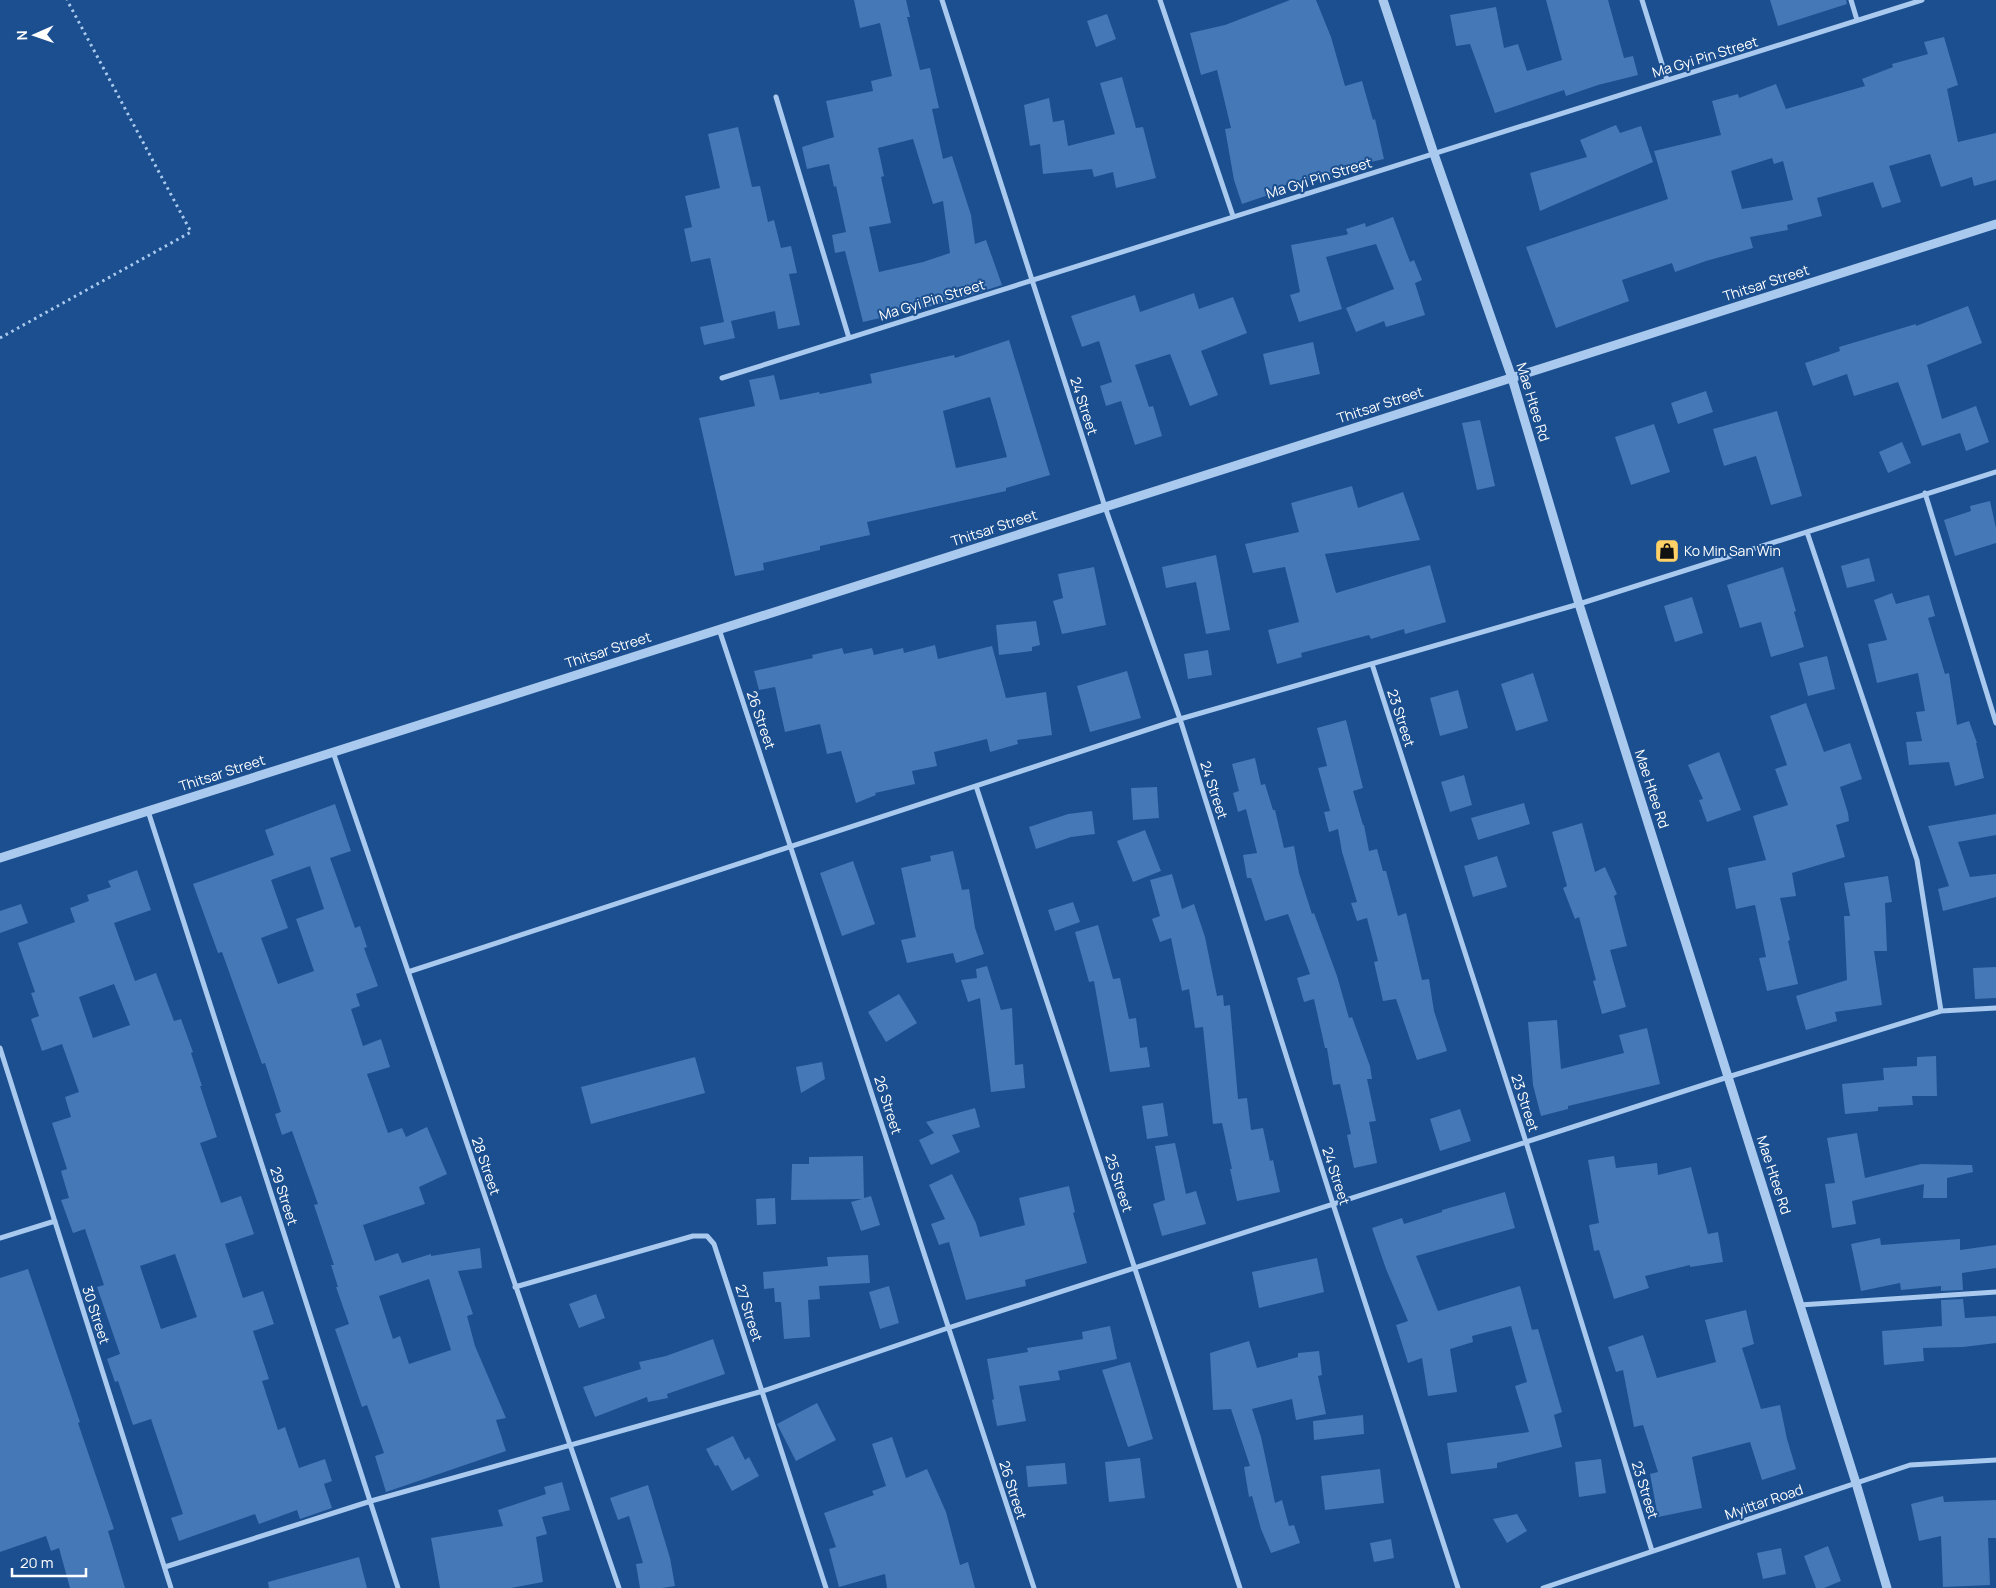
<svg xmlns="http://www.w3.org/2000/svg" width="1996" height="1588" font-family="Manrope,sans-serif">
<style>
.building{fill:#4478b7;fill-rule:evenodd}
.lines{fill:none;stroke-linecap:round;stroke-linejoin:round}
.path{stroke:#a9c9ee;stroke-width:3;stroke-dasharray:2.5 4;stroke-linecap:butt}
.minor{stroke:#a9c9ee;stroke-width:5}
.tertiary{stroke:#a9c9ee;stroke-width:9}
.labels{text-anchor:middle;stroke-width:4;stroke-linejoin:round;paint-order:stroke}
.street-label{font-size:14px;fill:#fff;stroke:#1b4f8f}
.poi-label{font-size:14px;fill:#fff;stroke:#1b4f8f;text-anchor:start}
</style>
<rect width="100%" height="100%" fill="#1b4f8f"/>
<path class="building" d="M854,0H906L910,17H907L920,70L930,68L939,108L932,109L943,159L952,156L971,215L975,244L986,240L1002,285L949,302L863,322L845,251L835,253L832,235L846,232L836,186L834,187L829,164L807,169L802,147L834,137L826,101L873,91L871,81L892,76L880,23L860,28ZM913,139L933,204L943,201L950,253L923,262L879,272L869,227L891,223L881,177L884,176L878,148Z
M1290,0H1316L1331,37L1345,86L1362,81L1373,120L1375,119L1384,159L1349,167L1350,170L1272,188L1274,193L1242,204L1234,180L1225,129L1231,128L1217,70L1201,75L1190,33L1225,25Z
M1546,0H1608L1624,58L1633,56L1638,75L1598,85L1566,96L1564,90L1495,113L1470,44L1456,46L1450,15L1496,7L1504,48L1518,44L1527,71L1562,60Z
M1770,0H1846L1847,4L1778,26Z
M1107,14L1116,39L1096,47L1087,21Z
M1944,37L1958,85L1947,89L1958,142L1996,133V180L1974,186L1972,177L1941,187L1930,154L1889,166L1901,202L1882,208L1873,182L1817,198L1822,216L1787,225L1788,230L1750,237L1753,248L1706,261L1675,272L1672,263L1622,280L1629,301L1556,328L1526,247L1668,199L1654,151L1721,135L1712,101L1738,94L1739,98L1776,84L1786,109L1865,86L1862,79L1893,67L1892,64L1928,54L1924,42ZM1772,158L1774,164L1783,161L1793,200L1742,209L1731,171Z
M1122,77L1136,128L1143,127L1156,178L1116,188L1113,172L1094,177L1092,169L1043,174L1040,144L1030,146L1024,105L1049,98L1053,122L1064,120L1068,146L1115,134L1100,83Z
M1616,125L1620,133L1641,126L1653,162L1540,211L1530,173L1587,157L1580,140Z
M738,127L752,187L760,186L768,222L774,220L781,248L791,246L797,273L789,274L800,325L778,329L775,311L731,321L735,338L704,345L700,327L724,322L710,258L691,262L684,229L692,227L685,196L720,188L708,134Z
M1393,217L1410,262L1414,260L1422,280L1415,283L1425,315L1386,327L1384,321L1356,332L1346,308L1394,289L1376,244L1326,257L1342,309L1299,322L1290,295L1300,292L1291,245L1345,235L1348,234L1346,229L1365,223L1366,227Z
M1194,293L1199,309L1233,297L1247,333L1201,351L1218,395L1190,406L1170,354L1135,365L1149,407L1153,406L1162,436L1135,445L1121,401L1106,406L1100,386L1112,382L1099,341L1082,347L1071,316L1135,295L1140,312Z
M1968,306L1982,343L1927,365L1942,419L1976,406L1989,442L1966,451L1960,433L1922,446L1898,382L1854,396L1847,374L1813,386L1805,363L1840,351L1839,347L1916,324V326Z
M1009,340L1050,475L1006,488V491L867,522L870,535L820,546V550L763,563L764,570L735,576L699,418L755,406L749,380L774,375L780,400L819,392L820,394L872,383L870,374L954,355L955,358ZM990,397L1007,457L956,468L943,411Z
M1313,342L1320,374L1270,385L1263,354Z
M1706,391L1713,412L1678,424L1671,403Z
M1777,411L1802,496L1771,505L1756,456L1724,466L1713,429Z
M1480,420L1495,486L1477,490L1462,423Z
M1654,424L1670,472L1631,485L1615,437Z
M1902,442L1911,463L1888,473L1879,452Z
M1352,486L1358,508L1403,492L1420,540L1325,554L1336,593L1430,565L1446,622L1405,634L1404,629L1371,639L1369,635L1301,653L1302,657L1277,664L1268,630L1299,622L1285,567L1253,573L1245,544L1299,532L1291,503Z
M1990,501L1996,528V543L1955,556L1944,520L1971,511L1970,506Z
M1216,555L1230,630L1206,634L1196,582L1166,588L1162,567Z
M1869,558L1875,581L1847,588L1841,566Z
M1094,567L1106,625L1062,634L1053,601L1063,598L1058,574Z
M1783,567L1796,611L1794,612L1804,647L1771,657L1761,622L1740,628L1727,585Z
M1892,593L1896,604L1929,595L1935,616L1928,618L1945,674L1949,673L1957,725L1969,721L1977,743H1976L1984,778L1955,786L1949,762L1909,765L1906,742L1922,741L1916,712L1925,711L1918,673L1877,683L1868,644L1887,640L1874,600Z
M1692,597L1703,633L1675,642L1664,606Z
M1036,621L1040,645L1032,647V651L999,655L996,625Z
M935,645L938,659L992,646L1006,698L1046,692L1052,735L1017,740L1018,744L990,752L987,739L934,752L937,766L912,771L915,784L875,793L876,795L856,803L841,751L827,754L820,724L785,732L775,687L759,690L754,671L813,658L812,655L842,648L844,654L872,648L874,655L903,648L904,653Z
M1208,650L1212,675L1188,679L1184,654Z
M1827,656L1835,689L1808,696L1799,663Z
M1127,671L1141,718L1090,732L1077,686Z
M1533,673L1548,721L1516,731L1501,684Z
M1458,690L1468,728L1440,736L1430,698Z
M1806,703L1824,752L1850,743L1862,779L1840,787L1848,813L1849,821L1836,825L1845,857L1792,873L1796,896L1780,898L1790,940L1788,941L1798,984L1767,991L1759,958L1766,957L1755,905L1736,909L1728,868L1766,860L1753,816L1788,805L1775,769L1787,765L1770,716Z
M1346,720L1363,788L1353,791L1363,825H1364L1369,851L1377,849L1383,871H1386L1398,916L1406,913L1422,980L1429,979L1434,1011L1447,1051L1417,1060L1396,999L1383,1001L1374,962L1378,961L1367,918L1357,921L1351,903L1357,902L1342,852L1338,829L1329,832L1324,812L1330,811L1318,768L1327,766L1317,728Z
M1719,752L1741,810L1707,822L1699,800L1703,799L1688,765Z
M1255,758L1261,785L1265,784L1273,810H1275L1284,848L1294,846L1299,873L1312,914L1314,913L1337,976L1349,1018L1352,1017L1370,1066L1372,1079H1367L1376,1121L1369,1122L1377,1163L1354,1168L1347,1135L1351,1134L1340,1084L1333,1085L1327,1048H1325L1314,999L1304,1002L1297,978L1310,974L1288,914L1265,921L1251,878H1247L1243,855L1257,853L1246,809L1238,812L1233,793L1239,791L1232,764Z
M1464,775L1472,805L1450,812L1441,782Z
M1157,787L1159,818L1133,820L1131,788Z
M1524,803L1530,824L1478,840L1471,818Z
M335,804L351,851L330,858L355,928L360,926L367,947L364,948L378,986L356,994L360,1006L351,1009L363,1046L381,1039L390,1067L367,1074L388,1133L402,1128L406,1137L427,1127L447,1174L419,1187L425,1204L363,1225L375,1261L398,1253L402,1263L431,1254V1256L480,1248L482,1268L458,1271L473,1314L467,1316L475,1346L506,1418L496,1420L506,1451L386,1492L375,1456L384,1453L367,1405L362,1407L335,1329L349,1324L336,1287H338L331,1265H334L314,1205L318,1204L292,1131L282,1135L275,1114L281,1112L265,1063L262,1064L222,952L218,953L193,884L274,855L265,830ZM310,866L324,909L296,919L314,971L278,984L261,938L288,928L271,880ZM429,1279L451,1350L409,1364L400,1336L393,1339L379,1296Z
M1092,811L1095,834L1071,837L1036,849L1029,827L1068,814Z
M1996,814V835L1958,842L1970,877L1996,874V897L1943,911L1938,889L1949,886L1928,826Z
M1582,823L1595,872L1605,867L1617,894L1614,896L1627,946L1610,950L1626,1007L1602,1014L1593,981L1596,980L1579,917L1575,919L1563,888L1567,886L1552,832Z
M1145,830L1161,871L1133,882L1117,841Z
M953,851L962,890L969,889L975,928L984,954L956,963L953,953L907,963L901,940L916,937L901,868L931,861L930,856Z
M1497,856L1507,887L1473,897L1464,866Z
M853,861L875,924L842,936L820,873Z
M137,870L151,910L114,923L135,981L156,973L174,1021L181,1019L193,1052L191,1053L202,1086H200L217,1137L200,1143L221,1203L241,1196L254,1234L225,1244L243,1298L263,1291L274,1324L253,1331L269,1379L262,1381L278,1430L285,1427L299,1468L325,1459L332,1481L324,1484L332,1508L300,1519L297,1510L259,1524L255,1514L179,1541L171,1518L183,1514L151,1419L133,1425L118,1381L115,1382L107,1359L120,1354L97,1287L104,1285L85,1229L73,1233L61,1200L69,1198L61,1171L67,1169L52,1123L71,1117L65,1097L79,1092L62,1044L42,1051L31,1019L39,1016L31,993L35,992L18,943L75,922L70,908L89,901L87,895L111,887L108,881ZM114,984L130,1025L93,1038L79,997ZM175,1254L197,1317L161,1329L140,1266Z
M1172,874L1182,909L1194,904L1205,937L1217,996L1223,995L1224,1006L1230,1005L1238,1099L1247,1098L1251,1130L1263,1128L1270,1161L1273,1160L1280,1192L1237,1201L1230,1169H1232L1222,1123L1213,1124L1203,1027L1195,1028L1189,989L1182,991L1171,938L1160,942L1152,919L1160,916L1150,880Z
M1888,876L1892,902L1885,903L1887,951H1874L1882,1005L1835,1012L1837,1021L1806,1030L1796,996L1847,980L1844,916H1850L1844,883Z
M1073,902L1080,922L1055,931L1048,910Z
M21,904L28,923L0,933V911Z
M1098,925L1113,979L1120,978L1129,1019L1136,1018L1140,1048L1147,1047L1150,1067L1110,1072L1094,981L1089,982L1075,932Z
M987,966L1001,1010L1012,1008L1015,1065L1023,1064L1025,1088L991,1092L980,998L968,1002L961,980L977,978L976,969Z
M1996,967V998L1975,999L1973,968Z
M899,994L917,1023L886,1042L868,1012Z
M1557,1020L1561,1069L1624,1053L1619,1035L1647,1028L1660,1084L1568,1106V1109L1541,1116L1533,1085L1528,1022Z
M1936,1056L1937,1096H1912L1913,1105L1878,1107V1111L1845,1114L1842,1084L1884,1080L1883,1068L1917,1066V1057Z
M695,1057L705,1093L591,1124L581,1087Z
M822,1062L825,1079L801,1093L796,1067Z
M1163,1103L1168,1136L1147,1139L1142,1106Z
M975,1108L980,1127L952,1135L960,1152L931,1165L919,1140L934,1133L926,1122Z
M1460,1109L1471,1141L1440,1151L1430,1119Z
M1857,1133L1865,1178L1921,1164L1972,1165L1973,1172L1947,1178V1198H1923L1924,1184L1852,1201L1856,1224L1832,1228L1825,1184L1835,1183L1827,1138Z
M1175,1143L1186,1194L1196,1191L1206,1224L1162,1236L1153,1204L1165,1200L1155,1146Z
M863,1156L864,1198L871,1196L880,1225L861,1231L851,1202L862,1199L791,1200L792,1164H809V1157Z
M1614,1156L1616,1168L1657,1163L1658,1175L1691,1167L1708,1234L1718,1232L1723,1262L1690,1267V1265L1645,1276L1649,1288L1614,1299L1599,1250L1594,1251L1589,1225L1599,1223L1588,1160Z
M952,1174L976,1223L980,1237L1025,1225L1019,1198L1069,1186L1075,1212L1073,1213L1087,1263L1025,1280L1026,1286L966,1300L949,1242L939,1245L931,1224L945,1219L929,1185Z
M1505,1192L1515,1228L1416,1256L1438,1311L1520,1286L1532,1330L1538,1329L1562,1412L1554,1415L1562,1447L1497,1463V1468L1451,1474L1447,1443L1529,1432L1515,1386L1527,1382L1511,1326L1472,1336L1473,1342L1450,1349L1457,1392L1428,1396L1422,1358L1408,1363L1396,1325L1408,1321L1386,1269L1372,1228L1402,1218L1404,1224L1442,1212V1210Z
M775,1198L776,1224L757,1225L756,1199Z
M1880,1238L1881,1245L1960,1239V1250L1996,1245V1268L1962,1273L1963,1290L1941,1291V1286L1901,1290L1900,1283L1861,1291L1851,1244Z
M868,1255L870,1283L819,1286L820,1299L808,1300L810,1337L784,1339L781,1302H775L774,1288L764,1289L763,1272L828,1266L827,1257Z
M1317,1258L1324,1292L1259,1308L1252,1272Z
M28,1269L80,1422L78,1423L114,1529L108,1531L125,1588H70L59,1548L51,1551L46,1536L0,1552V1278Z
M889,1286L899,1323L880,1329L869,1292Z
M596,1294L605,1318L579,1328L569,1304Z
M1963,1299L1965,1318L1996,1316V1343L1963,1347L1923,1348L1924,1361L1884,1365L1882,1331L1942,1326L1941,1300Z
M1746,1310L1754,1344L1742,1348L1761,1409L1780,1405L1787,1439L1796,1469L1762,1480L1750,1442L1692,1457L1702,1508L1658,1517L1650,1474L1658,1472L1643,1425L1634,1427L1623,1370L1616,1372L1608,1347L1643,1335L1657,1378L1716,1362L1705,1320Z
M1110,1326L1117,1359L1058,1371L1060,1380L1019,1386L1026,1421L997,1426L992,1400L994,1399L987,1359L1028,1352L1027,1348L1083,1339L1082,1332Z
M713,1339L725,1374L667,1394L668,1398L648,1402L647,1397L595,1417L583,1387L641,1369L639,1362L666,1356Z
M1249,1341L1257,1368L1298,1357V1353L1319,1351L1322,1375L1318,1376L1326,1414L1296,1420L1292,1399L1252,1409L1261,1437L1275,1503L1282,1500L1289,1526L1294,1525L1300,1543L1271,1553L1261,1529L1252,1496L1249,1497L1244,1467L1250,1466L1231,1409L1213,1410L1210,1353Z
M1130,1362L1153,1439L1128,1447L1102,1370Z
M817,1403L836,1440L796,1461L777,1424Z
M1363,1415L1364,1434L1314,1440L1313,1421Z
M733,1436L745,1460L749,1457L759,1476L732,1491L718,1465L715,1466L706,1449Z
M892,1437L906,1478L927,1469L946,1512L960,1565L968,1562L975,1588H887L885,1574L839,1587L829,1549L836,1547L824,1513L874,1495L872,1491L886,1486L872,1444Z
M1140,1458L1145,1498L1109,1502L1105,1462Z
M1601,1459L1606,1493L1579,1497L1575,1462Z
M1065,1463L1067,1484L1028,1487L1026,1466Z
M1380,1469L1384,1503L1325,1510L1321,1476Z
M562,1482L570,1510L542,1517L547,1534L536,1537L543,1582L511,1588H440L431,1538L503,1526L498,1510L546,1494L544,1487Z
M648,1485L670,1558L675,1586L662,1588H640L636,1564L643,1563L629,1516L618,1520L610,1498Z
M1943,1496L1944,1502L1996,1500V1538H1988L1990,1585L1943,1587L1941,1536L1919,1541L1911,1504Z
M1517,1514L1527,1531L1507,1543L1493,1519Z
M1391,1539L1394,1558L1374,1562L1370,1543Z
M1828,1546L1841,1581L1824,1588H1816L1804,1556Z
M1781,1548L1786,1574L1763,1579L1757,1553Z
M359,1557L367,1588H269L268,1582Z"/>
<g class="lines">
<path class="path" d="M0,338L191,232L67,0"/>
<path class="minor" d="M942,0L1105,507L1180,719L1333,1204L1458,1588
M1160,0L1233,216
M1642,0L1667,80
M1851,0L1857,20
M776,97L849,338
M722,378L1922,0
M1925,493L1996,723
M1807,532L1917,860L1941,1011
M719,629L1034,1588
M1372,664L1526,1142L1652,1551
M333,752L619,1588
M976,786L1240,1588
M148,811L398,1588
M408,972L1180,719L1579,604L1996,472
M0,1048L171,1588
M0,1238L55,1221
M515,1287L693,1236H707L714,1244L826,1588
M1800,1305L1996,1292
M165,1567L371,1501L763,1391L948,1328L1728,1077L1941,1011L1996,1008
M1543,1588L1910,1465L1996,1460"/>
<path class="tertiary" d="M1383,0L1434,154L1512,378L1579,604L1856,1483L1887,1588
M0,858L1996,224"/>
</g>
<defs>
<symbol id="shop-square" viewBox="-11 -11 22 22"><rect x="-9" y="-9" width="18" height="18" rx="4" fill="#ffd166" stroke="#1b4f8f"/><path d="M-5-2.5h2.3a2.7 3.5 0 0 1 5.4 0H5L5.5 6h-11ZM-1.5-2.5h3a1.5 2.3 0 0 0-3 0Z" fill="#111"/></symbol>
</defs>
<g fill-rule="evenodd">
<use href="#shop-square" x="1653" y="537" width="28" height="28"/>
</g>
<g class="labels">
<g class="street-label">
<text transform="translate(1705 57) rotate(-17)" y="5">Ma Gyi Pin Street</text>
<text transform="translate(1319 178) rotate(-17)" y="5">Ma Gyi Pin Street</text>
<text transform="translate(1766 283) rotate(-18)" y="5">Thitsar Street</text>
<text transform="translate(932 300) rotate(-17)" y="5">Ma Gyi Pin Street</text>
<text transform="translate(1533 402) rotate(73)" y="5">Mae Htee Rd</text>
<text transform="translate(1380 405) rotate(-18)" y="5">Thitsar Street</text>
<text transform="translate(1084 406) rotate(72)" y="5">24 Street</text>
<text transform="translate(994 528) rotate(-18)" y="5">Thitsar Street</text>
<text transform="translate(608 650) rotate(-18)" y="5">Thitsar Street</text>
<text transform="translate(1401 718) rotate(72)" y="5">23 Street</text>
<text transform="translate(761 720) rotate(71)" y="5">26 Street</text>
<text transform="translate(222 773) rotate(-18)" y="5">Thitsar Street</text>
<text transform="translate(1652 789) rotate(72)" y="5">Mae Htee Rd</text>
<text transform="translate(1214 790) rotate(72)" y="5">24 Street</text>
<text transform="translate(1525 1103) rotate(72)" y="5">23 Street</text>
<text transform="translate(888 1105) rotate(72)" y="5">26 Street</text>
<text transform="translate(486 1166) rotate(71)" y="5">28 Street</text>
<text transform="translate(1774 1175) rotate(72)" y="5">Mae Htee Rd</text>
<text transform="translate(1336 1176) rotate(72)" y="5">24 Street</text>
<text transform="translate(1119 1183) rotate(72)" y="5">25 Street</text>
<text transform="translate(284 1196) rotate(72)" y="5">29 Street</text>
<text transform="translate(749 1313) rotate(72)" y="5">27 Street</text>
<text transform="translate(96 1315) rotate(72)" y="5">30 Street</text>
<text transform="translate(1013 1490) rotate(72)" y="5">26 Street</text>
<text transform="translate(1645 1490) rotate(73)" y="5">23 Street</text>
<text transform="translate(1764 1502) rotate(-19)" y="5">Myittar Road</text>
</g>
<g class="poi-label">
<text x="1684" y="556">Ko Min San Win</text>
</g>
</g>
<g transform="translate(35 35) rotate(268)" stroke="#1b4f8f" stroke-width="4" paint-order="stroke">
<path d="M0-4L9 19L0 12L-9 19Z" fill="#ffffff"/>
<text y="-8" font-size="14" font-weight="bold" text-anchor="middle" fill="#ffffff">N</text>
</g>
<path d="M12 1568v8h74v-8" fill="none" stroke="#ffffff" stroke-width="2.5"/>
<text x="20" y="1568" font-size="15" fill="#ffffff" stroke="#1b4f8f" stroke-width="4" paint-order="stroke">20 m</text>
</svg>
